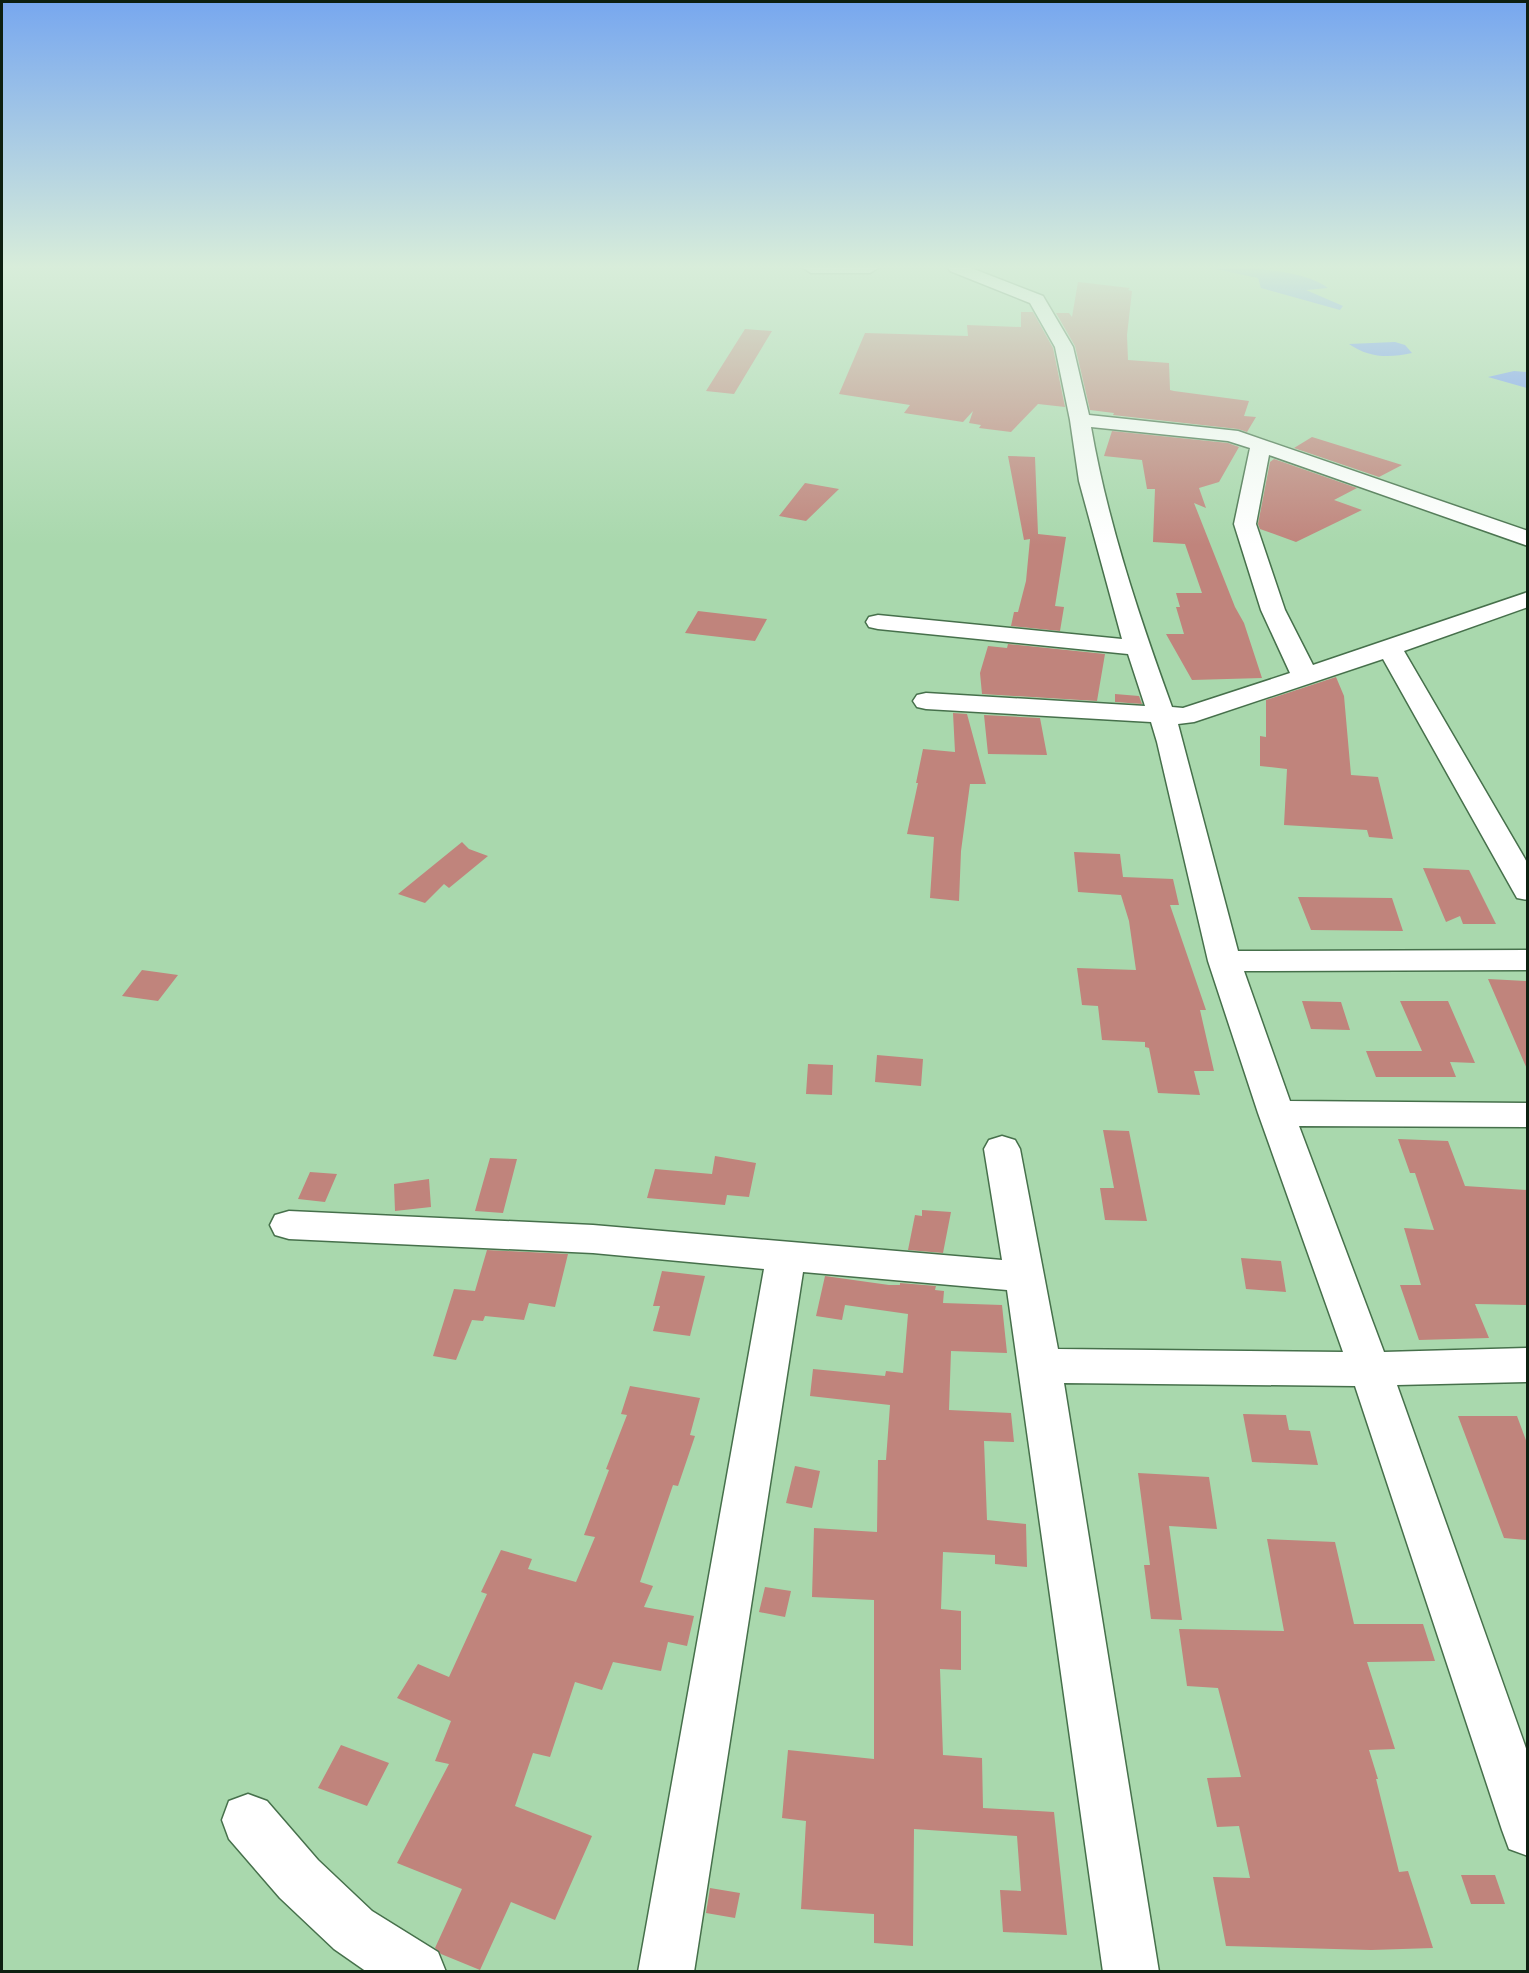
<svg xmlns="http://www.w3.org/2000/svg" width="1529" height="1973" font-family="'Source Serif 4',serif">
<style>
.water{fill:#6f94fa}
.building{fill:#c0847c}
.lines{fill:none;stroke-linecap:round;stroke-linejoin:round}
.minor-casing{stroke:#46704b;stroke-width:3}
.minor{fill:#fff;fill-rule:evenodd}
</style>
<rect width="100%" height="100%" fill="#a9d8ad"/>
<path class="water" d="M1211,268C1245,268 1301,268 1328,288L1306,290L1343,306L1340,310L1261,288L1258,278Z
M1395,342L1405,345L1412,353C1389,358 1369,358 1349,344Z
M1514,371L1527,372V388L1488,377Z"/>
<path class="building" d="M1078,282L1130,288L1128,290L1132,291L1127,335L1128,360L1169,363L1170,390L1174,391L1249,401L1244,416L1256,417L1247,432L1238,429L1113,415L1114,413L1090,410L1075,346L1056,313H1069L1072,317Z
M1021,312H1033L1053,348L1065,407L1038,404L1011,432L979,428L981,425L969,423L973,411L963,422L904,413L910,405L839,394L865,333L968,336L967,325L1021,327Z
M745,329L772,331L734,394L706,391Z
M1112,431L1228,443L1239,447L1219,482L1199,488L1206,508L1194,503L1235,607L1244,623L1262,678L1192,680L1166,634H1184L1176,607H1180L1176,593H1202L1185,544L1153,542L1155,489H1147L1142,460L1104,456Z
M1312,437L1402,465L1379,477L1294,448Z
M1008,456L1035,457L1038,534L1066,537L1055,606L1064,607L1060,631L1011,626L1014,612H1018L1026,581L1030,539L1024,540Z
M1274,459L1357,488L1334,500L1362,510L1296,542L1260,529L1258,524L1270,462Z
M805,483L839,489L806,521L779,516Z
M698,611L767,619L755,641L685,633Z
M1008,644L1105,654L1097,701L982,694L980,673L988,646L1007,648Z
M1336,677L1344,696L1351,775L1378,777L1393,839L1369,837L1367,830L1284,825L1287,769L1260,766V736L1266,737V700Z
M1115,694L1139,696L1142,704L1115,702Z
M953,713L967,714L986,784H970L961,851L959,901L930,898L934,837L907,834L918,783H916L923,749L955,752Z
M984,715L1040,718L1047,755L988,754Z
M462,842L469,849L488,856L449,888L444,884L425,903L398,894Z
M1074,852L1120,854L1123,877L1173,879L1179,905H1170L1206,1010H1200L1214,1071H1194L1200,1095L1158,1093L1149,1048L1145,1047V1042L1102,1040L1098,1006L1082,1005L1077,968L1136,970L1129,921L1121,895L1078,892Z
M1423,868L1469,870L1496,924H1463L1460,916L1446,922Z
M1298,897L1392,898L1403,931L1311,930Z
M142,970L178,975L158,1001L122,996Z
M1488,979L1527,981V1069Z
M1302,1001L1341,1002L1350,1030L1311,1029Z
M1400,1001H1448L1475,1063L1450,1062L1456,1077H1376L1366,1051H1422Z
M877,1055L923,1059L921,1086L875,1082Z
M808,1064L833,1065L832,1095L806,1094Z
M1103,1130L1129,1131L1147,1221L1105,1220L1100,1188H1114Z
M1398,1139L1448,1141L1465,1186L1527,1190V1305L1475,1304L1489,1338L1419,1340L1400,1285H1421L1404,1228L1434,1230L1415,1173H1410Z
M715,1156L756,1163L749,1197L727,1195L725,1205L647,1198L655,1169L712,1174Z
M490,1158L517,1159L503,1213L475,1211Z
M310,1172L337,1174L325,1202L298,1199Z
M429,1179L431,1207L395,1211L394,1184Z
M922,1210L951,1212L943,1253L908,1250L915,1215L922,1216Z
M487,1250L568,1254L555,1307L529,1303L524,1320L485,1316L483,1321L472,1320L456,1360L433,1356L454,1289L475,1291Z
M1241,1258L1281,1261L1286,1292L1246,1289Z
M662,1271L705,1276L690,1336L653,1331L660,1306H653Z
M825,1276L889,1285H900V1283L936,1286L935,1290L944,1291L943,1303L1002,1305L1007,1353L951,1351L949,1410L1011,1413L1014,1442L984,1441L987,1520L1026,1524L1027,1567L995,1564V1555L943,1552L941,1609L961,1611V1670L940,1669L943,1755L982,1758L983,1808L1054,1812L1067,1935L1003,1932L1000,1890L1021,1891L1017,1836L914,1829L913,1946L874,1943V1914L801,1909L806,1821L782,1818L788,1750L874,1759V1600L812,1597L814,1528L877,1532L878,1460H886L890,1405L810,1396L813,1369L885,1376L886,1371L903,1373L908,1314L845,1305L842,1320L816,1316Z
M630,1386L700,1398L690,1435L695,1436L678,1486L673,1485L640,1582L653,1586L644,1607L694,1616L687,1646L668,1642L661,1671L613,1662L602,1690L575,1682L550,1757L533,1753L515,1806L592,1836L555,1920L511,1902L480,1970L441,1954L435,1948L462,1889L397,1863L449,1764L435,1761L451,1721L397,1698L418,1664L449,1677L487,1594L481,1592L501,1550L532,1559L528,1569L576,1582L595,1537L584,1535L609,1470L606,1469L627,1415L621,1414Z
M1243,1414L1286,1415L1289,1430L1310,1431L1318,1465L1252,1462Z
M1458,1416H1517L1527,1443V1540L1504,1538Z
M795,1466L820,1471L812,1508L786,1503Z
M1138,1473L1209,1477L1217,1529L1169,1526L1182,1620L1151,1619L1144,1565H1150Z
M1267,1539L1335,1542L1354,1624H1423L1435,1661L1367,1662L1395,1749L1369,1750L1378,1779H1376L1399,1872L1408,1871L1433,1948L1371,1950L1226,1946L1213,1877L1250,1878L1239,1826L1217,1827L1207,1778L1241,1777L1218,1688L1187,1686L1179,1629L1284,1631Z
M765,1587L791,1591L785,1617L759,1612Z
M341,1745L389,1763L367,1806L318,1788Z
M1461,1875H1495L1505,1904H1471Z
M710,1888L740,1893L735,1918L706,1913Z"/>
<g class="lines">
<defs>
<path id="minor" d="M803,268H878L870,273H811Z
M948,268H971L1043,296L1073,347L1089,415L1238,431L1528,531V546L1269,455L1256,524L1285,610L1313,665L1528,592V607L1404,651L1528,864V900L1517,898L1513,891L1383,659L1194,722L1178,724L1238,951L1528,950V970L1244,971L1290,1101L1528,1103V1127L1299,1126L1384,1352L1528,1348V1382L1397,1385L1528,1754V1856L1509,1849L1502,1830L1355,1386L1064,1383L1159,1972H1103L1007,1290L803,1272L694,1972H638L764,1269L593,1253L289,1239L275,1235L270,1225L275,1215L289,1211L593,1225L1002,1260L984,1149L989,1140L1002,1136L1015,1140L1020,1149L1058,1349L1343,1352L1258,1113L1208,961L1157,742L1151,722L926,709L917,707L913,701L917,695L926,693L1145,706L1128,654L878,629L869,627L866,622L869,617L878,615L1122,639L1079,481L1070,420L1055,347L1030,303L950,271ZM1091,427L1228,441L1250,448L1234,524L1261,610L1290,673L1183,708L1172,707C1139,616 1108,524 1091,427Z
M248,1794L267,1801L318,1860L372,1911L438,1952L446,1972H367L334,1949L280,1898L229,1839L222,1820L229,1801Z"/>
</defs>
<use href="#minor" class="minor-casing"/>
<use href="#minor" class="minor"/>
</g>
<linearGradient id="sky" x2="0" y2="1"><stop stop-color="#77a7ef"/><stop offset="0.49" stop-color="#d8edda"/><stop offset="1" stop-color="#d8edda" stop-opacity="0"/></linearGradient>
<rect width="1529" height="545" fill="url(#sky)"/>
<rect width="1529" height="1973" fill="none" stroke="#0d1f10" stroke-width="6"/>
</svg>
